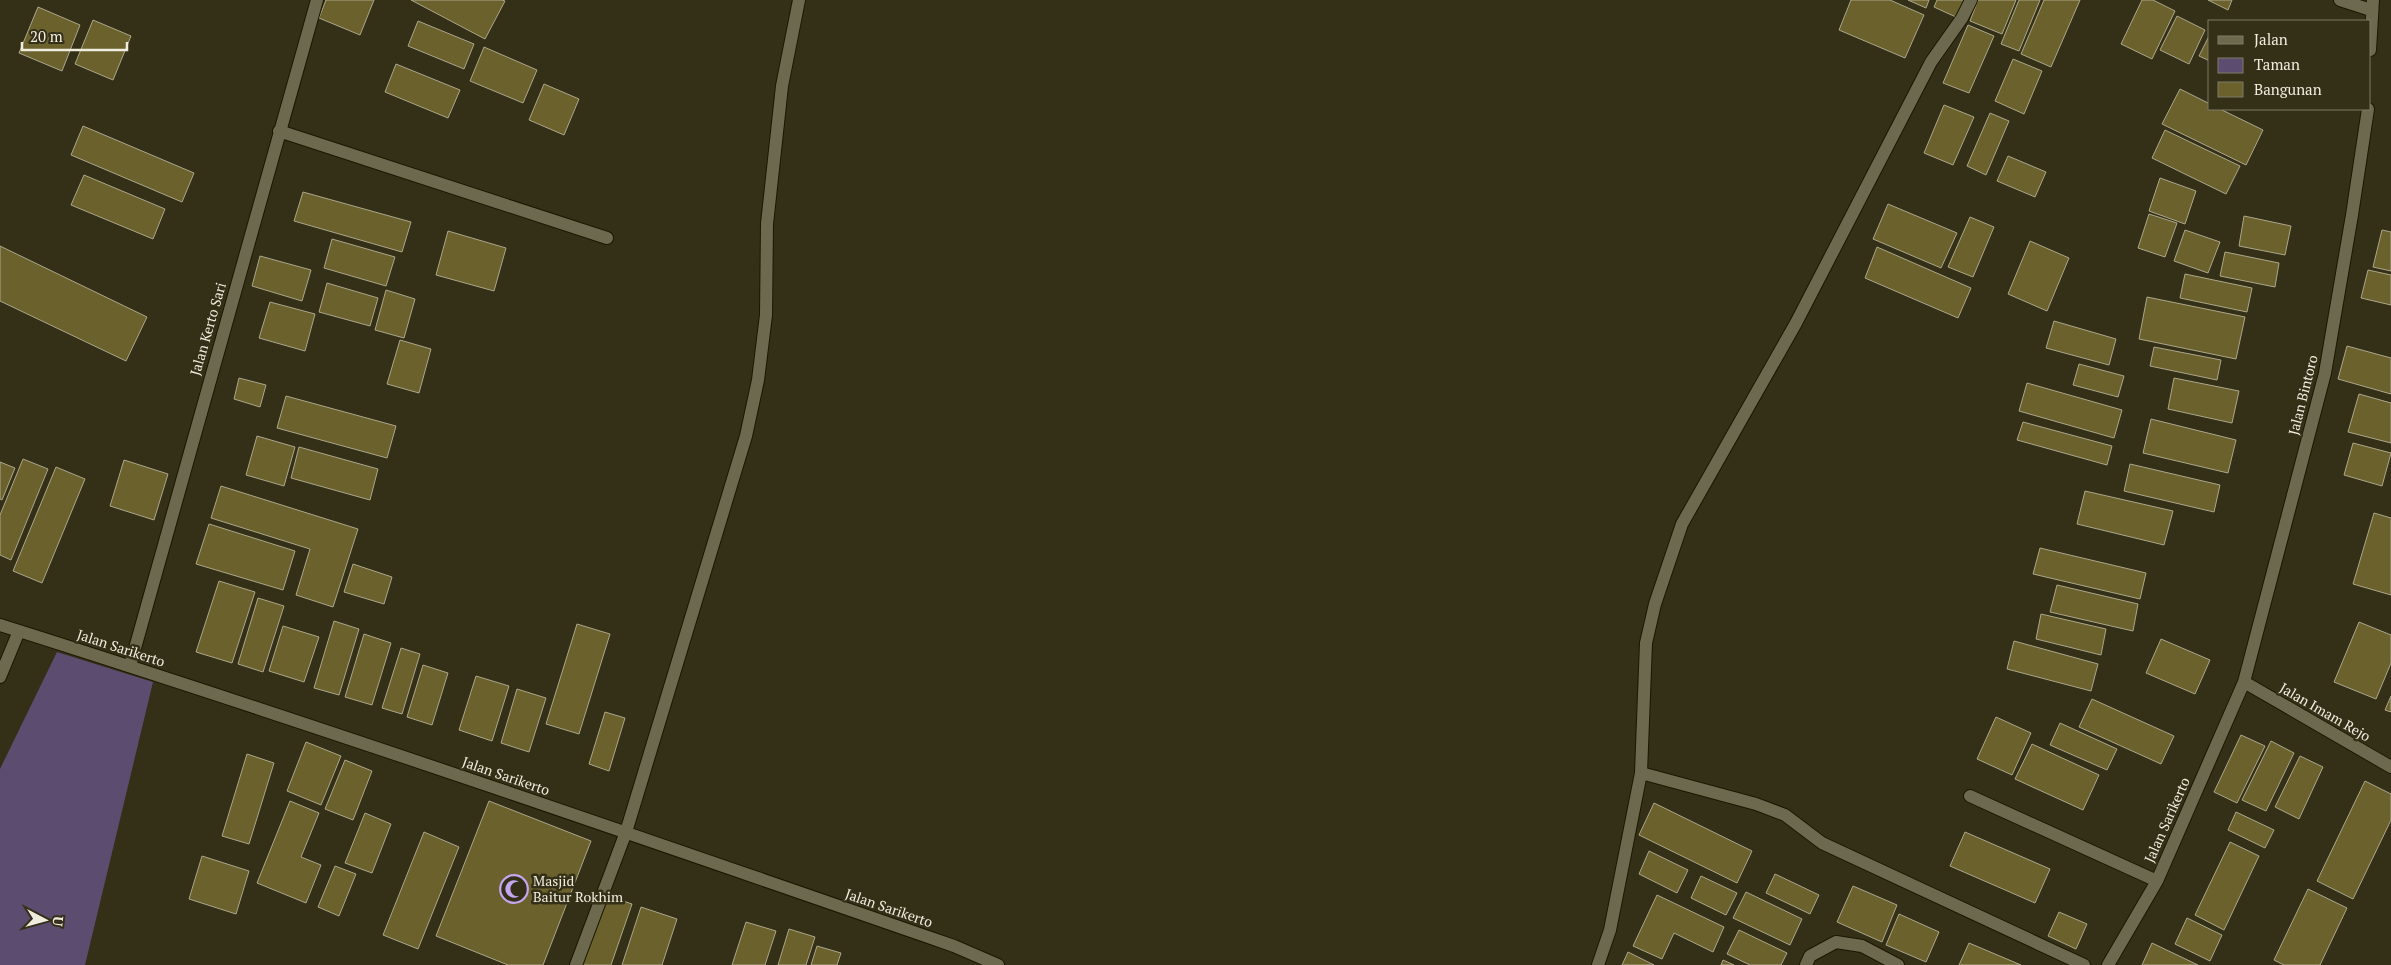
<svg xmlns="http://www.w3.org/2000/svg" width="2391" height="965" font-family="'PT Serif',serif">
<style>
.green{fill:#5c4d70}
.building{fill:#6a612d;stroke:#aca78b}
.lines{fill:none;stroke-linecap:round;stroke-linejoin:round}
.minor-casing{stroke:#1c1701;stroke-width:14}
.minor{stroke:#6d694f;stroke-width:12}
.labels{text-anchor:middle;stroke-width:5;stroke-linejoin:round;paint-order:stroke}
.street-label{font-size:14px;fill:#f0edde;stroke:#342f17}
.poi-label{font-size:14px;fill:#f0edde;stroke:#342f17;text-anchor:start}
</style>
<rect width="100%" height="100%" fill="#342f17"/>
<path class="green" d="M57,652L153,682L85,965H0V769Z"/>
<path class="building" d="M326,0H374L360,35L319,18Z
M411,0H502L505,1L485,39Z
M1851,0H1890L1924,15L1905,58L1839,30Z
M1908,0H1929L1926,8Z
M1937,0H1965L1958,18L1934,7Z
M1978,0H2016L2002,34L1970,21Z
M2019,0H2040L2019,51L2001,44Z
M2044,0H2080L2051,67L2021,54Z
M2142,0H2153L2175,11L2152,59L2121,44Z
M2208,0H2232L2228,10Z
M38,7L80,25L62,71L19,53Z
M2177,16L2205,30L2189,64L2160,50Z
M93,20L131,36L113,80L75,64Z
M418,21L474,44L464,69L408,46Z
M1968,25L1994,36L1969,93L1943,83Z
M2210,34V61L2199,56Z
M484,47L537,70L523,103L470,81Z
M2013,59L2042,71L2024,114L1995,101Z
M396,64L460,90L448,118L385,92Z
M544,84L579,99L564,135L529,120Z
M2180,89L2210,104V109H2220L2263,130L2246,165L2162,124Z
M1944,105L1974,117L1953,165L1924,153Z
M1990,113L2009,121L1986,175L1967,166Z
M83,126L194,173L182,202L71,155Z
M2165,130L2240,166L2226,194L2152,158Z
M2008,156L2046,172L2035,197L1997,181Z
M84,175L165,209L153,239L71,205Z
M2160,178L2196,191L2185,224L2149,211Z
M303,192L411,222L402,252L294,221Z
M1888,204L1957,233L1941,268L1873,239Z
M2149,214L2177,223L2165,257L2138,248Z
M2244,216L2291,226L2285,255L2239,246Z
M1970,217L1994,227L1973,277L1948,267Z
M2185,230L2220,242L2208,273L2174,261Z
M2382,230L2391,232V271L2373,267Z
M448,231L506,248L494,291L436,275Z
M332,239L395,257L386,286L324,268Z
M2030,241L2069,258L2047,311L2008,294Z
M0,246L147,317L126,361L0,301Z
M1877,247L1971,288L1958,318L1865,278Z
M2225,252L2279,263L2275,287L2220,276Z
M260,256L311,270L302,301L252,286Z
M2368,270L2391,275V305L2361,298Z
M2185,274L2252,288L2247,312L2180,298Z
M327,283L378,298L370,326L319,312Z
M386,290L415,299L404,338L375,330Z
M2147,297L2245,317L2236,359L2139,339Z
M270,302L315,314L305,351L259,338Z
M2054,321L2116,339L2109,365L2046,348Z
M400,340L431,349L419,393L387,384Z
M2347,346L2391,358V394L2338,379Z
M2154,347L2221,360L2217,380L2150,366Z
M2079,364L2124,376L2118,397L2073,385Z
M239,378L266,385L260,407L234,399Z
M2174,378L2239,391L2232,423L2168,409Z
M2027,383L2122,410L2114,438L2019,411Z
M2359,394L2391,403V443L2348,432Z
M286,396L396,426L387,458L277,428Z
M2151,419L2236,440L2228,473L2143,453Z
M2023,422L2112,446L2107,465L2017,440Z
M257,436L295,447L284,486L246,475Z
M2353,443L2391,453L2382,486L2344,475Z
M299,447L378,469L370,500L291,478Z
M23,459L48,469L11,560L0,555V515Z
M124,460L168,474L154,520L110,506Z
M0,462L15,468L2,500L0,499Z
M2130,464L2220,485L2214,512L2124,491Z
M56,467L85,479L42,583L13,571Z
M221,486L358,529L333,607L296,595L310,549L211,518Z
M2085,491L2173,511L2164,545L2077,524Z
M2374,513L2391,518V595L2353,584Z
M209,524L295,551L283,590L196,564Z
M2040,548L2146,573L2140,599L2033,574Z
M353,564L392,577L384,604L344,592Z
M219,581L255,592L232,663L196,652Z
M2057,585L2138,604L2133,631L2050,612Z
M258,598L284,606L263,672L238,664Z
M2041,614L2106,629L2101,655L2036,639Z
M334,621L359,629L339,695L314,688Z
M2359,622L2391,635V663L2376,699L2334,682Z
M577,624L610,634L579,734L546,724Z
M283,626L319,637L304,682L269,671Z
M364,634L391,643L372,705L345,697Z
M2161,639L2210,660L2195,694L2146,673Z
M2014,641L2098,664L2091,691L2007,669Z
M401,648L420,654L402,714L382,708Z
M423,665L448,673L432,725L407,717Z
M476,676L509,686L492,741L459,730Z
M517,689L546,698L529,752L501,743Z
M2391,696V712L2385,710Z
M2092,699L2174,736L2161,764L2079,727Z
M605,712L625,718L609,771L589,764Z
M1996,717L2031,733L2012,775L1977,759Z
M2060,723L2117,749L2107,770L2050,745Z
M2241,735L2265,746L2237,803L2214,792Z
M2271,741L2294,753L2266,811L2242,800Z
M306,742L341,756L321,805L287,791Z
M2032,744L2099,775L2083,810L2015,779Z
M247,754L274,763L249,844L222,836Z
M2300,756L2323,767L2299,819L2275,807Z
M345,760L372,771L353,820L325,809Z
M2365,781L2391,794V820L2353,899L2317,881Z
M290,801L319,813L301,857L321,865L306,903L257,883Z
M489,801L591,841L543,965H508L436,936Z
M1654,803L1752,851L1737,883L1639,835Z
M2236,812L2274,830L2265,848L2228,830Z
M365,813L391,824L372,873L345,863Z
M424,832L459,847L418,949L383,935Z
M1965,832L2050,869L2035,903L1950,866Z
M2230,842L2259,856L2224,930L2195,915Z
M1649,851L1688,870L1677,893L1639,874Z
M202,856L249,871L236,914L189,899Z
M335,866L356,874L339,916L318,907Z
M1775,874L1819,895L1810,914L1766,893Z
M1701,876L1737,893L1726,915L1691,898Z
M1853,886L1897,905L1882,942L1837,922Z
M2308,889L2347,908L2320,965H2284L2274,960Z
M1746,892L1802,919L1790,945L1733,918Z
M603,894L632,904L611,965H579Z
M1657,895L1724,927L1713,952L1674,933L1662,959L1633,946Z
M641,907L677,919L662,965H622Z
M2059,912L2087,924L2076,949L2048,936Z
M1899,914L1939,932L1926,962L1886,945Z
M2187,918L2222,935L2210,961L2175,944Z
M746,922L776,931L765,965H732Z
M789,929L815,937L806,965H778Z
M1739,930L1787,953L1781,965H1750L1727,954Z
M1969,943L2021,965H1959Z
M2152,943L2198,965H2142Z
M817,946L841,953L837,965H811Z
M1628,952L1654,965H1622Z
M1723,960L1734,965H1721Z"/>
<g class="lines">
<defs>
<path id="minor" d="M2340,0L2371,10
M2370,50L2373,0
M279,131L607,238
M0,625C320,726 637,836 954,946L998,965
M130,666L317,0
M0,677L19,631
M2244,682L2391,767
M1641,773L1756,804L1785,815L1822,843L2084,965
M1970,796L2157,881
M576,965L626,832L746,436L758,380L766,315L767,224L782,86L799,0
M1598,965L1610,930L1641,773L1646,643L1655,604L1682,524L1796,323L1931,62L1962,18L1971,0
M1806,965L1810,956L1836,942L1862,946L1898,965
M2108,965L2157,881L2244,682L2325,373L2352,215L2368,109"/>
</defs>
<use href="#minor" class="minor-casing"/>
<use href="#minor" class="minor"/>
</g>
<defs>
<symbol id="mosque-ring" viewBox="-11 -11 22 22"><circle r="9.5" fill="#342f17" stroke="#c6a6f0" stroke-width="1.5"/><path d="M3.5-4.9A6 6 0 1 0 3.5 4.9A5 5 0 1 1 3.5-4.9Z" fill="#c6a6f0"/></symbol>
</defs>
<g fill-rule="evenodd">
<use href="#mosque-ring" x="498" y="873" width="32" height="32"/>
</g>
<g class="labels">
<g class="street-label">
<text transform="translate(208 329) rotate(-74)" y="5">Jalan Kerto Sari</text>
<text transform="translate(2303 395) rotate(-76)" y="5">Jalan Bintoro</text>
<text transform="translate(121 648) rotate(18)" y="5">Jalan Sarikerto</text>
<text transform="translate(2325 712) rotate(30)" y="5">Jalan Imam Rejo</text>
<text transform="translate(506 776) rotate(19)" y="5">Jalan Sarikerto</text>
<text transform="translate(2167 820) rotate(-66)" y="5">Jalan Sarikerto</text>
<text transform="translate(889 908) rotate(19)" y="5">Jalan Sarikerto</text>
</g>
<g class="poi-label">
<text x="533" y="886">Masjid<tspan x="533" dy="16">Baitur Rokhim</tspan></text>
</g>
</g>
<rect x="2208" y="20" width="162" height="90" fill="#342f17" stroke="#7f7b67"/>
<rect x="2218" y="36" width="25" height="8" fill="#6d694f" stroke="#7f7b67"/>
<text x="2254" y="45" font-size="15" fill="#f0edde">Jalan</text>
<rect x="2218" y="58" width="25" height="15" fill="#5c4d70" stroke="#7f7b67"/>
<text x="2254" y="70" font-size="15" fill="#f0edde">Taman</text>
<rect x="2218" y="82" width="25" height="15" fill="#6a612d" stroke="#7f7b67"/>
<text x="2254" y="95" font-size="15" fill="#f0edde">Bangunan</text>
<g transform="translate(45 920) rotate(96)" stroke="#342f17" stroke-width="4" paint-order="stroke">
<path d="M0-4L9 19L0 12L-9 19Z" fill="#f0edde"/>
<text y="-8" font-size="14" font-weight="bold" text-anchor="middle" fill="#f0edde">U</text>
</g>
<path d="M22 42v8h105v-8" fill="none" stroke="#f0edde" stroke-width="2.5"/>
<text x="30" y="42" font-size="15" fill="#f0edde" stroke="#342f17" stroke-width="4" paint-order="stroke">20 m</text>
</svg>
